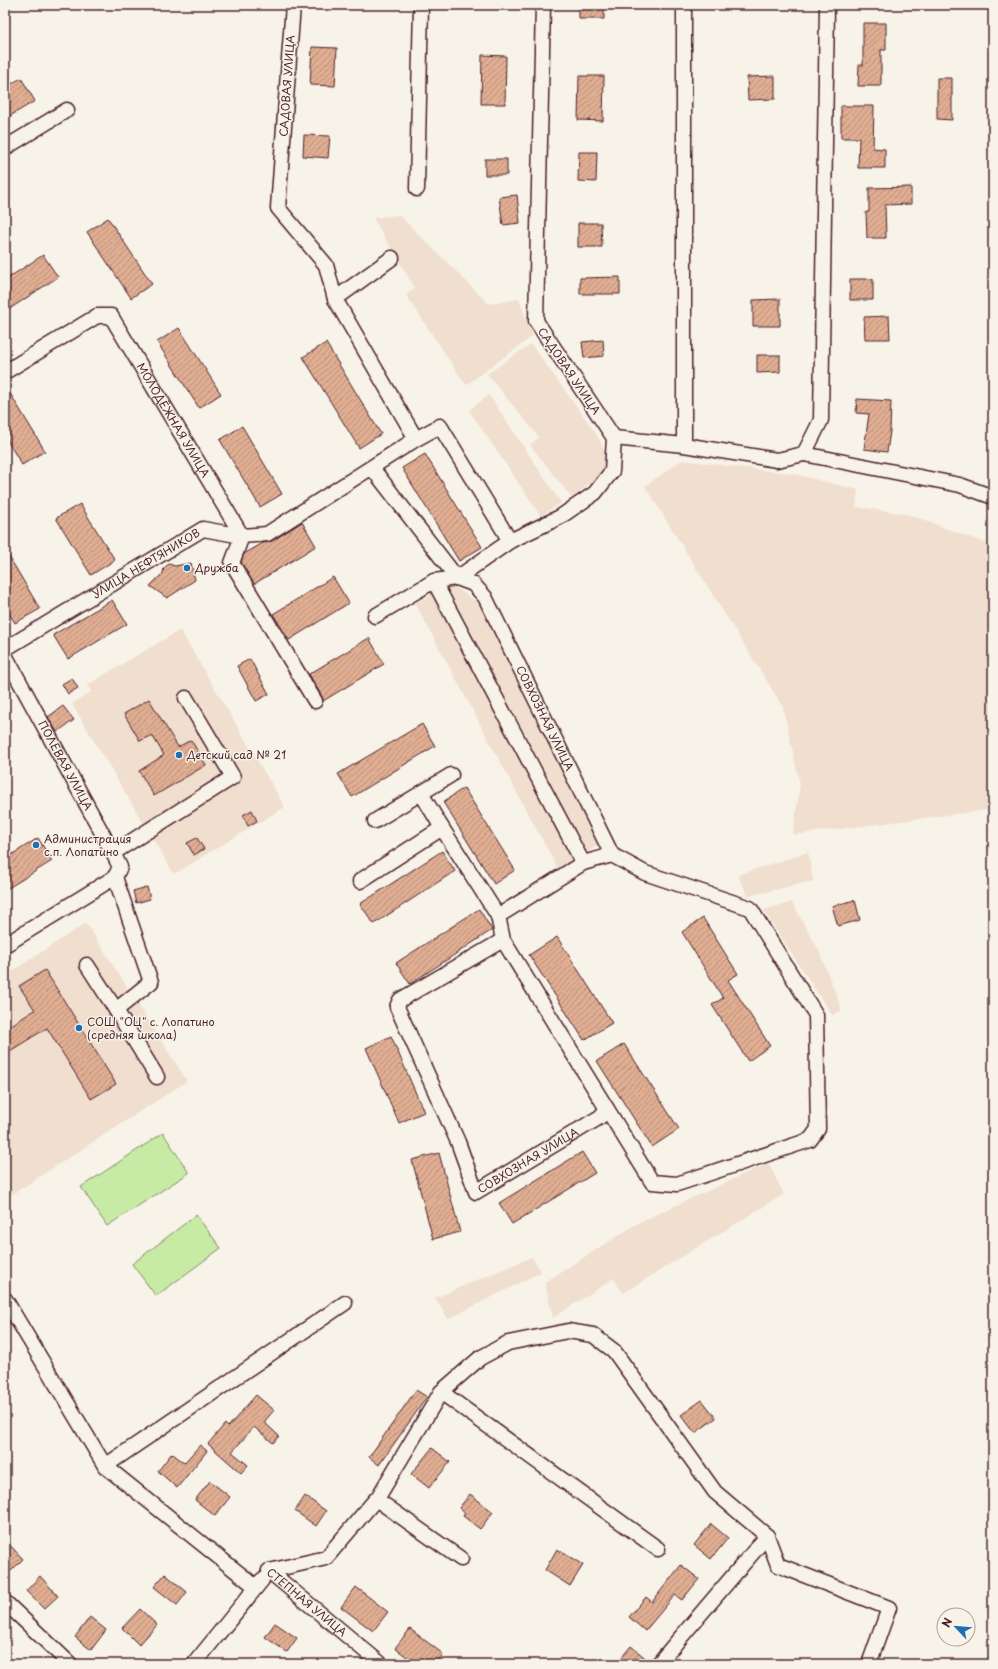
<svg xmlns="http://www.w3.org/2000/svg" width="998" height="1669" font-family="'Playpen Sans',sans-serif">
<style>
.built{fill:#f0dece}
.pitch{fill:#c7eba5;stroke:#888568}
.building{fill:url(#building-hatch);stroke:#4a1f2b}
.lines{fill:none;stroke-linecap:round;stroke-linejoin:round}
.minor-casing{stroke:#4a1f2b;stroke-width:17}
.minor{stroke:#f7f3e8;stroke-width:14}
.poi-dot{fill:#1f6fb2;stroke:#f7f3e8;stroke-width:1.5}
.labels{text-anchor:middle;stroke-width:3;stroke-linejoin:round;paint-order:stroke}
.street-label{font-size:11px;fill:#4a1f2b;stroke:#f7f3e8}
.poi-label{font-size:11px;fill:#4a1f2b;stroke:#f7f3e8;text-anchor:start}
</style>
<defs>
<pattern id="building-hatch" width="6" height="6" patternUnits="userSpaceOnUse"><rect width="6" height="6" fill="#e0ae92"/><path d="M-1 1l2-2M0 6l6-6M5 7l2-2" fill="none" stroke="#b88d77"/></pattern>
</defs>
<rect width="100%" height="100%" fill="#f7f3e8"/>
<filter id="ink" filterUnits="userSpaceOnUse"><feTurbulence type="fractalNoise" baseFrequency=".025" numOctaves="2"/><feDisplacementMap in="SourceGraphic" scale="8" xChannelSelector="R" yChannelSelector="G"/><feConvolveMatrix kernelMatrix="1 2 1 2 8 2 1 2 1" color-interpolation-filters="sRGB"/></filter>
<g filter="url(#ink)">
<path class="built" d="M399,215L489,304L519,299L533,336L466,385L406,295L415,288L373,218Z
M531,344L595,432L607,455L600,475L572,498L530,445L539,437L487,374Z
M489,395L561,503L541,516L469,410Z
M682,460L794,474L858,490L856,507L907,514L993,546V809L793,835L800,784L783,707L645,486Z
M452,585L478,603L600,844L559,871L415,603Z
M180,630L285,807L174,874L72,704L91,692L87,685Z
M808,852L813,881L748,896L738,875Z
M792,902L819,951L842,1010L832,1015L763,910Z
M86,923L187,1081L5,1199V976Z
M768,1163L784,1194L623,1293L614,1278L553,1318L545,1282L640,1222Z
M532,1257L541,1272L448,1319L435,1298Z"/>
<path class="pitch" d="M163,1133L189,1173L107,1226L81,1187Z
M196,1215L221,1248L156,1296L132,1264Z"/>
<path class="building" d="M579,5H604V19H579Z
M863,23H886V50H881V86H858L859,65H863Z
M312,47L337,48L335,86L310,85Z
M482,55L506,56L505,104H481Z
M579,76H604L603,121L578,120Z
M775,76V99L748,100L747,77Z
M21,78L35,101L5,119V88Z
M937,78H952V120L937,119Z
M841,106H874L873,148L885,149V168H858L859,138H841Z
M304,135L330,136L328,158L303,156Z
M579,152H597L596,182L578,181Z
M485,159H507V175H485Z
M911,187V204L885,205L886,238H867L866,212H869V188Z
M517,195L520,223L503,225L499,197Z
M108,218L152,284L131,298L87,232Z
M578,223H601L602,247H578Z
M43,255L58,277L5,312V280Z
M620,277V294H580V278Z
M850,279H873V300H850Z
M780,299V326H753V300Z
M889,316L890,339H865L864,317Z
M179,328L221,394L199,408L157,342Z
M603,340L604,356L584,358L582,342Z
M326,343L381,434L359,448L303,357Z
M757,355H780V372L757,373Z
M5,385L45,451L22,465L5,437Z
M857,399L891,401L890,431L887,452L864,449L869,414L856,413Z
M242,426L282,494L260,507L220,440Z
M425,454L482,547L459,561L402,468Z
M80,504L115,560L91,575L56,518Z
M302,522L316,546L254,584L241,562L244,554L263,543L272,541Z
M5,550L40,609L15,623L5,607Z
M191,563L195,580L167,598L150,586L163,573L164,568L169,564L175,566Z
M333,577L349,603L289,640L273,614Z
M112,600L127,624L68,659L53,635Z
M369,638L384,664L323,701L322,697L309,674Z
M250,659L269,694L256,701L237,666Z
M72,678L78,688L68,694L62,684Z
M149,699L178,747L191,740L206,765L154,796L139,771L164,755L152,735L140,741L124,714Z
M63,706L74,720L57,732L48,717Z
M422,724L435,746L352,797L338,774Z
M464,788L515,870L494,884L443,802Z
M252,810L257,821L248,826L243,815Z
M38,838L52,861L5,890V859Z
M197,838L204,849L194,855L187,843Z
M442,851L455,871L374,924L360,904Z
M147,887L150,899L136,903L133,891Z
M855,900L860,920L838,926L832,906Z
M479,909L492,930L410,984L396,963Z
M703,918L738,974L728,980L770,1046L748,1061L712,1005L723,998L682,932Z
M557,937L612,1023L584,1040L529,955Z
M45,970L116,1084L91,1099L47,1028L5,1054V1029L35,1010L19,986Z
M391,1036L424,1112L399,1123L366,1048Z
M624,1044L679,1129L652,1147L597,1061Z
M582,1152L595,1173L512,1224L499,1203Z
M439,1153L460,1232L433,1239L412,1160Z
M416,1390L427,1397L379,1465L369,1457Z
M256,1395L274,1410L264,1422L279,1436L273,1443L254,1427L232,1452L248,1465L241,1473L208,1444L225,1424L228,1427Z
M702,1400L716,1418L695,1433L681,1415Z
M200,1445L207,1451L177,1488L158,1471L172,1453L184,1463Z
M432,1448L450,1462L429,1488L411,1474Z
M210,1481L230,1497L215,1516L195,1500Z
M470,1494L493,1512L480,1529L463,1516L465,1513L459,1508Z
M305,1496L326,1511L316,1526L295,1511Z
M711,1524L728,1538L711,1559L694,1545Z
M5,1540L23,1559L10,1572L5,1567Z
M557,1549L583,1565L570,1586L545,1570Z
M681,1565L699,1579L682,1600L675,1595L645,1631L629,1617L646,1597L652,1602Z
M165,1574L187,1592L177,1605L154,1587Z
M40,1576L58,1596L44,1609L26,1591Z
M356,1587L388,1612L373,1631L341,1607Z
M140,1609L157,1625L139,1645L122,1628Z
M90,1617L106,1630L91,1650L75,1637Z
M275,1623L297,1638L287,1652L265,1637Z
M410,1629L443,1654L436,1664H416L395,1648Z
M631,1646L650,1662V1664H616Z"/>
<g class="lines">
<defs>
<g id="minor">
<path d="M293,5L278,208L326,265L335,299"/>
<path d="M684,5V445"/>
<path d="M5,148L67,110"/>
<path d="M417,189L421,5"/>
<path d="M392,258L335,299L416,439"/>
<path id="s1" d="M5,372L97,316H111L242,536L232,563L315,701"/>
<path d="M614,438L684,445L777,460L804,454L821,420L827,5"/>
<path d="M804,454L960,485L993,497"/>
<path id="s2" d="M372,468L457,578L473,584L485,597L612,855L583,863L498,916L503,940L400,1000L397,1007L458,1142L476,1192L600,1117L607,1109L503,940"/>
<path d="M434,581L583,863"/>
<path d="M375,616L434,581L457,578L510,541L560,517L595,493L612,471L614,438L536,321L543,5"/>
<path id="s3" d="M5,649L203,529L242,536L267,534L416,439L440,426L510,541"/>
<path id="s4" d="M5,655L113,853L120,867L115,877"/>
<path d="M421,793L442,828"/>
<path d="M375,821L451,775"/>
<path d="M113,853L233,777L186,698"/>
<path d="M115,877L151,982L116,1010L157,1077"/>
<path d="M360,881L442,828L498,916"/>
<path d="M5,945L115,877"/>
<path d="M87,965L116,1010"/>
<path d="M607,1109L652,1182L677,1184L810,1140L818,1129L816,1015L750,908L645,873L612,855"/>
<path d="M5,1299L105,1466L256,1587"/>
<path d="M441,1392L658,1549"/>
<path d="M105,1466L345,1303"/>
<path d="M377,1499L441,1392L480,1358L508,1343L568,1331L593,1335L614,1351L715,1492L767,1536L778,1565L889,1608L869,1664"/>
<path d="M269,1571L326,1558L376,1499L461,1559"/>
<path id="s5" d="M269,1571L381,1664"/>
<path d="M5,1602L70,1664"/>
<path d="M194,1664L262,1580"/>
<path d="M658,1664L767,1536"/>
</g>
</defs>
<use href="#minor" class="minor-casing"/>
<use href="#minor" class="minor"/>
</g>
</g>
<g class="poi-dot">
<circle cx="187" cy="568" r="4"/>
<circle cx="179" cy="755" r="4"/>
<circle cx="36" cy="845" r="4"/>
<circle cx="79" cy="1028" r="4"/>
</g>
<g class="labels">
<g class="street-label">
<text transform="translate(287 86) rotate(-86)" y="4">САДОВАЯ УЛИЦА</text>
<text transform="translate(569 371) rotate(56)" y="4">САДОВАЯ УЛИЦА</text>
<text dy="4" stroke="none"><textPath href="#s1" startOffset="243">МОЛОДЁЖНАЯ УЛИЦА</textPath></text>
<text dy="4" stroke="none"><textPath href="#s3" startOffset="165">УЛИЦА НЕФТЯНИКОВ</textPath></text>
<text dy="4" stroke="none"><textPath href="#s2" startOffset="309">СОВХОЗНАЯ УЛИЦА</textPath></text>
<text dy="4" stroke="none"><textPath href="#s4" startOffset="126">ПОЛЕВАЯ УЛИЦА</textPath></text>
<text dy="4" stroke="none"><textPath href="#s2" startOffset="1005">СОВХОЗНАЯ УЛИЦА</textPath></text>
<text dy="4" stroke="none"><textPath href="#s5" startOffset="49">СТЕПНАЯ УЛИЦА</textPath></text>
</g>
<g class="poi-label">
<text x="195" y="572">Дружба</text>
<text x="187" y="759">Детский сад № 21</text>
<text x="44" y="843">Администрация<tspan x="44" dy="13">с.п. Лопатино</tspan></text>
<text x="87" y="1026">СОШ "ОЦ" с. Лопатино<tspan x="87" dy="13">(средняя школа)</tspan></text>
</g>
</g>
<rect width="998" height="1669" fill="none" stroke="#f7f3e8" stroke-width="20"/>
<rect x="10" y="10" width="978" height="1649" fill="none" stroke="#4a1f2b" stroke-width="1.5" filter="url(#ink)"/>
<g transform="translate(956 1627) rotate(296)"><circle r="19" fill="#f7f3e8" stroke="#b29e9c"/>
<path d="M0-3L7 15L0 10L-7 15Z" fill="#1f6fb2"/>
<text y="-6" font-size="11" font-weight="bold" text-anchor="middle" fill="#4a1f2b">N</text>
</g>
</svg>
